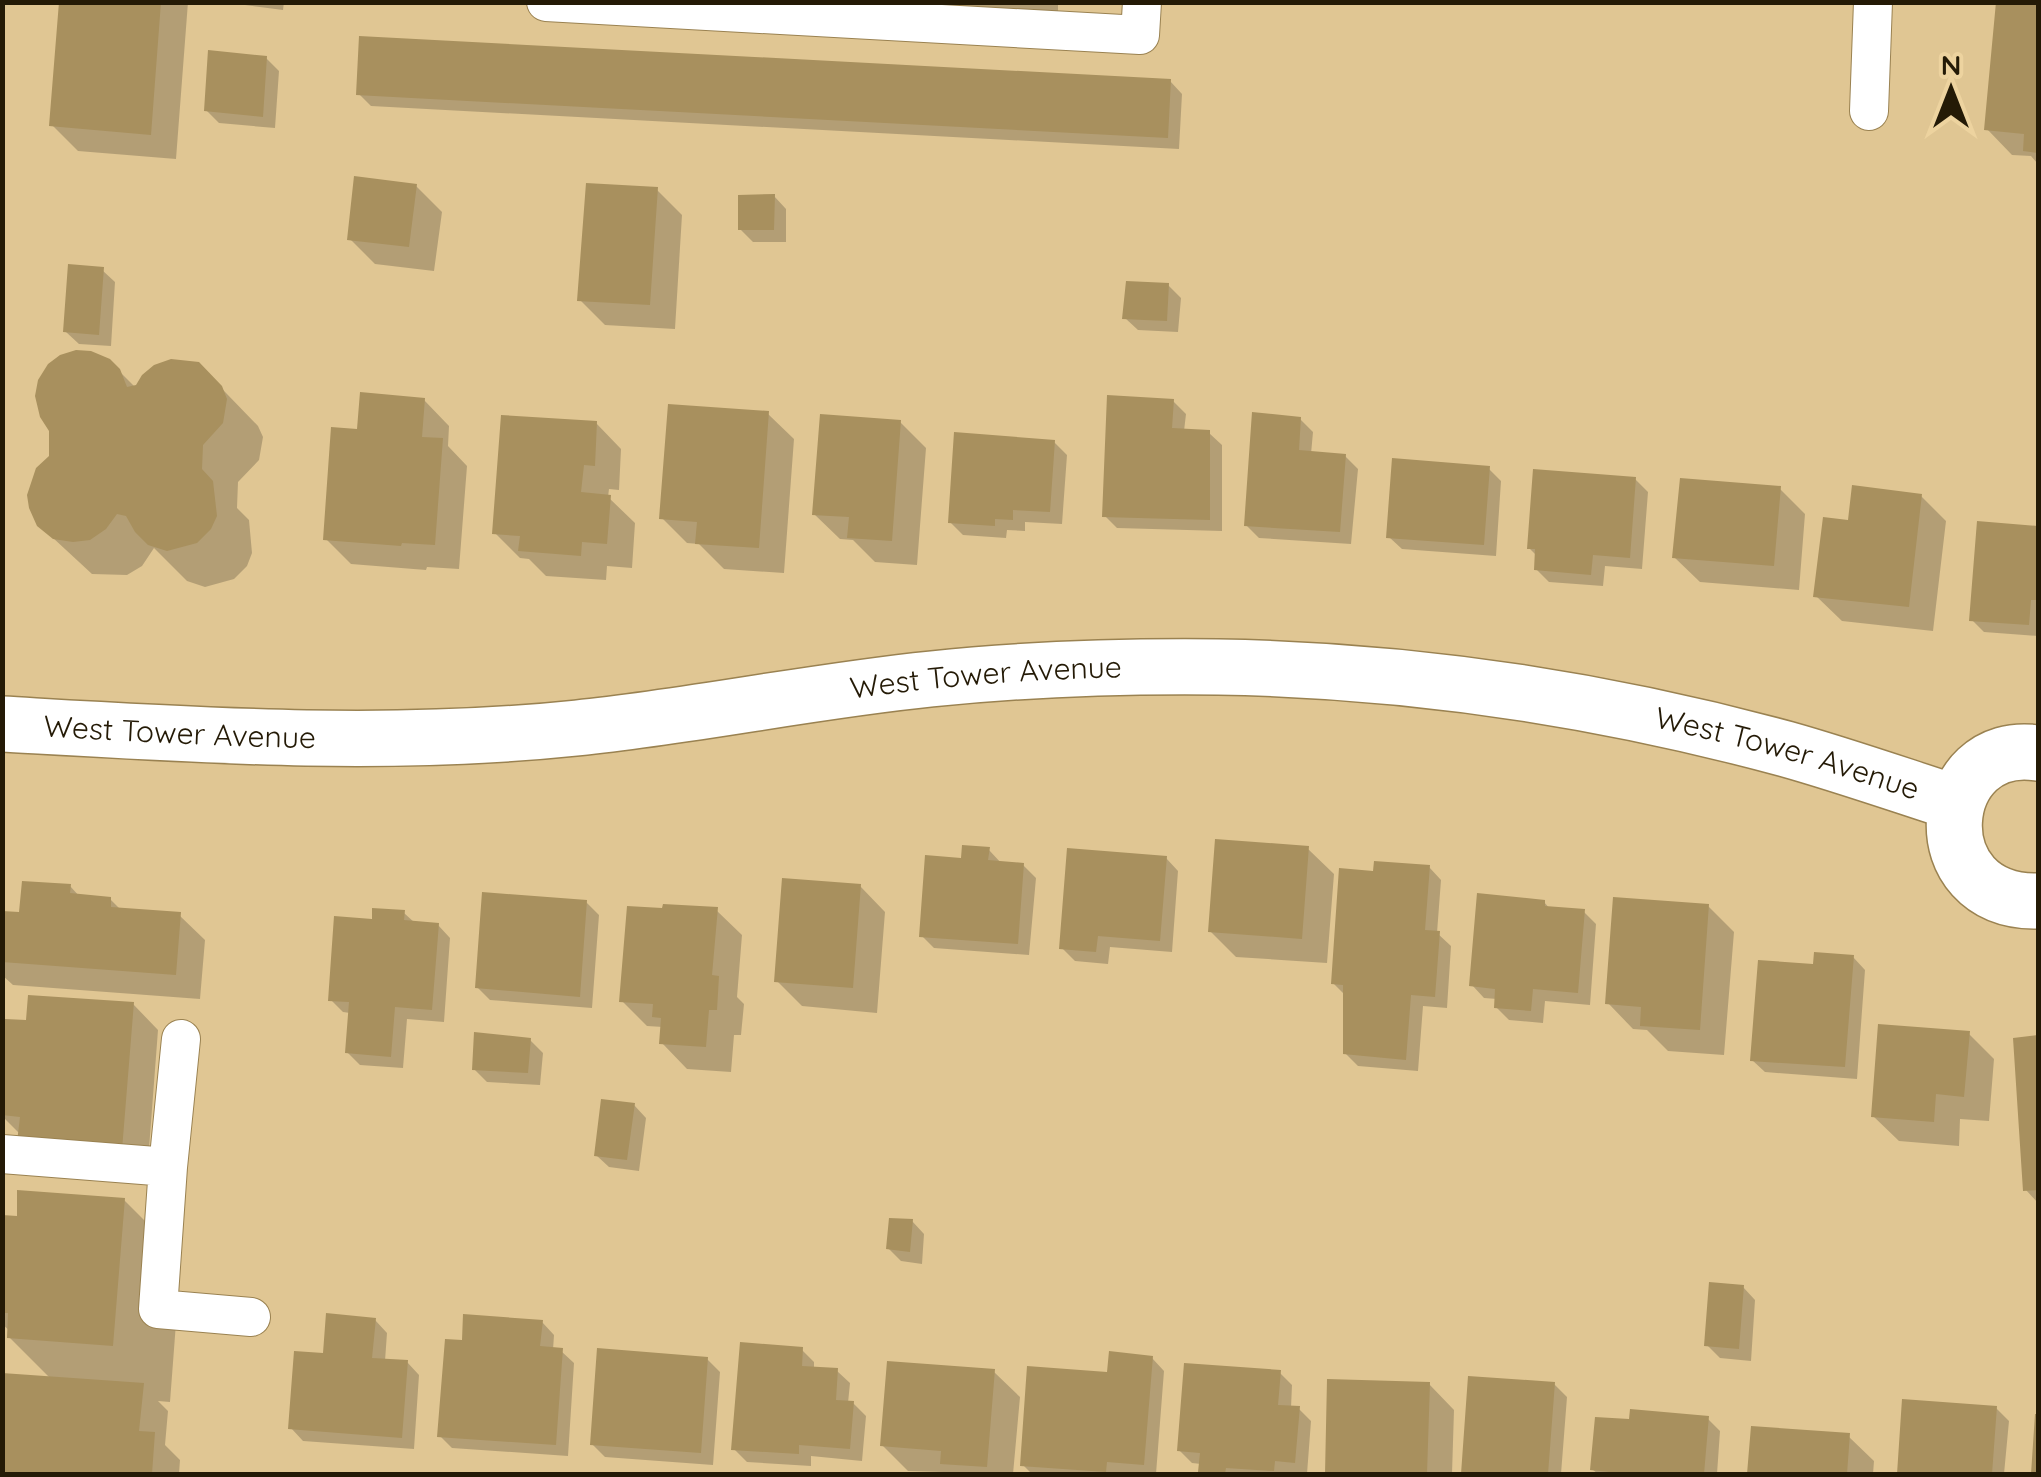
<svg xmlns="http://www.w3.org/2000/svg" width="2041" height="1477" font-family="Quicksand,sans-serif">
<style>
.shadow{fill:#0003}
.building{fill:#a8905e}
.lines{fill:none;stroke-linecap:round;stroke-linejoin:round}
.lane-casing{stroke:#9a8251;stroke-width:40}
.street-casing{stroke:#9a8251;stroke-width:58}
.lane{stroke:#fff;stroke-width:38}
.street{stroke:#fff;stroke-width:55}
.labels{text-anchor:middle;stroke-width:9;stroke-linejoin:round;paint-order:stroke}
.street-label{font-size:30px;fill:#241a06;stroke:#edd39f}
</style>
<rect width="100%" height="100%" fill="#e0c693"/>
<path class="shadow" d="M61,2H188L176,159L78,151L52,125Z
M223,2H284L283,10Z
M778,2H1058V16Z
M1998,2H2038V164L2031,156L2012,155L1987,129Z
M266,58L279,71L275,128L219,123L206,110Z
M1170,81L1182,94L1179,149L371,106L359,94Z
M416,186L442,212L434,271L375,264L350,239Z
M657,190L682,215L675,329L605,325L580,300Z
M774,196L786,209V242H753L740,229Z
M102,270L115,282L111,346L79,344L66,332Z
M1168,285L1181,298L1178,332L1138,330L1125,318Z
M109,361L137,389L198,364L258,426L263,437L259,460L238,482L237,508L249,520L252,553L247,566L234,579L205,587L187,581L154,548L142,566L127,575L92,574L39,525L51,457Z
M424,400L449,426L448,446L467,466L459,569L427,567L426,570L351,564L326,539L359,432Z
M1173,401L1186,414L1184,431L1209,433L1222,445V531L1117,528L1105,516Z
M768,414L794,439L784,573L724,569L699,544L687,543L662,518Z
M1300,419L1313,432L1311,454L1345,456L1358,469L1351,544L1259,538L1246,525Z
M900,422L926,448L917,565L875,562L853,540L840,539L814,514Z
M596,423L621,449L619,490L609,489L608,497L635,523L632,568L607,566L606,580L546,576L529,559L520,558L495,533Z
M1054,442L1067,455L1062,524L1025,522V531L1007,530L1006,538L963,535L950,522Z
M1489,469L1501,481L1496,556L1402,549L1389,537Z
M1635,479L1648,492L1642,569L1605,566L1603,586L1549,582L1536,569L1537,556L1529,548Z
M1780,489L1805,514L1799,590L1700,582L1674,557Z
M1921,496L1946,521L1933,631L1842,621L1816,596Z
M1979,524L2038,528V636L1984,632L1972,620Z
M1308,849L1334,874L1327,963L1236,957L1210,931Z
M989,850L1002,864L1023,865L1036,878L1029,955L934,948L922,936L963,860Z
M1166,858L1178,871L1172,952L1110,947L1108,964L1075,961L1062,948Z
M1429,867L1441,880L1437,933L1451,946L1447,1008L1423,1006L1418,1071L1358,1066L1345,1053V995L1333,983L1376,874Z
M70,886L80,897L110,899L121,910L179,915L205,940L200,999L13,985L2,975V914L21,915Z
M860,886L885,912L877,1013L802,1006L777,981Z
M586,902L599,915L592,1008L490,1000L477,987Z
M1544,902L1550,909L1584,912L1596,924L1590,1005L1545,1001L1543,1023L1509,1020L1496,1007L1497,999L1484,998L1472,985Z
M1708,906L1734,932L1724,1055L1668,1051L1647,1030L1633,1029L1608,1003Z
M716,910L742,935L737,997L744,1004L741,1035H734L731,1072L687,1069L662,1043L663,1027L647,1026L622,1001Z
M404,913L415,923L438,925L450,938L444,1022L407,1019L403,1068L360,1065L347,1052L350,1013L343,1012L331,1000L374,921Z
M1853,957L1865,970L1857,1079L1765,1072L1752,1060Z
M133,1004L158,1030L147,1175L21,1135L2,1116V1079L29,1022Z
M1969,1034L1994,1059L1989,1121L1960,1119L1959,1146L1899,1141L1873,1116Z
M2038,1038V1203L2026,1190L2015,1040Z
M530,1040L543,1053L540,1085L487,1082L474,1069Z
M634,1105L646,1118L639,1171L609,1167L596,1155Z
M124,1200L181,1257L170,1402L158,1401L168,1411L165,1445L180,1460L179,1474H2V1375L51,1379L9,1337L10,1331L2,1324V1217L19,1218Z
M912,1221L924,1234L922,1264L901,1261L888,1248Z
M1743,1287L1755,1300L1751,1361L1720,1358L1707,1345Z
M375,1320L387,1333L385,1361L407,1362L419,1375L414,1449L303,1441L291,1428L326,1356Z
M542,1322L554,1335L553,1350L561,1351L574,1363L568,1456L452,1448L440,1436L464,1342Z
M802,1350L814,1362V1369L837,1371L850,1383L848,1403H853L866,1416L862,1461L811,1456V1466L747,1462L734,1449Z
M1152,1358L1164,1371L1156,1474H1032L1023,1465L1109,1375Z
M707,1359L720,1372L713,1465L605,1457L592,1444Z
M994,1372L1020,1397L1013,1474L908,1471L882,1445Z
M1280,1373L1292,1385L1291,1408H1298L1311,1421L1307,1474H1204L1201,1464L1192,1463L1179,1450Z
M1471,1378L1554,1384L1567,1397L1561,1474H1463Z
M1330,1381L1429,1384L1454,1410L1452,1474H1327Z
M1904,1401L1996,1408L2009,1421L2004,1474H1899Z
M1707,1418L1720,1431L1717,1474H1598L1592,1469L1631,1421Z
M1754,1429L1848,1436L1874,1461L1873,1474H1750Z"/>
<path class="building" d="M59,2H161L151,135L49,126Z
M1996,2H2038V153L2023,151L2024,134L1984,130Z
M359,36L1171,79L1168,138L356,95Z
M208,50L267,56L263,117L204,111Z
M354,176L417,184L409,247L347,240Z
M586,183L658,187L650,305L577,301Z
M775,194L774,230H738V195Z
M68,264L104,267L99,335L63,332Z
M1126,281L1169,283L1167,321L1122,319Z
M76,350L91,351L110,359L120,369L127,387L136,385L142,375L154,365L171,359L199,362L222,386L227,399L223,423L203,445L202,469L213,481L217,516L211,529L197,543L167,551L148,545L135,532L126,516L117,514L106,529L90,540L73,542L53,539L37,526L29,508L27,495L36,468L49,456V431L40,417L35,396L38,380L48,364L60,355Z
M360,392L425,398L422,437L443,438L435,545L402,543L401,546L323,540L331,427L357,429Z
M1107,395L1174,399L1172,428L1210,430V520L1102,517Z
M668,404L769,411L759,548L695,544L697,522L659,519Z
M1252,412L1301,417L1299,450L1346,454L1340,532L1244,526Z
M820,414L901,420L892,541L847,538L849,517L812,515Z
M501,415L597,421L595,466L584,465L581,492L611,495L607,544L582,542L581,556L518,551L520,536L492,534Z
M954,432L1055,440L1050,512L1013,510V520L995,519V526L948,523Z
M1392,458L1490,466L1484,545L1386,538Z
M1533,469L1636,477L1630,558L1593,555L1591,575L1534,570L1535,549H1527Z
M1680,478L1781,486L1774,566L1672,558Z
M1852,485L1922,494L1909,607L1813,597L1823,517L1848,520Z
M1977,521L2038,526V600H2031L2029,625L1969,621Z
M1215,839L1309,846L1302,939L1208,932Z
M962,845L990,847L988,860L1024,863L1018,944L919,937L925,855L961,858Z
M1067,848L1167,856L1160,941L1098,936L1096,952L1059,949Z
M1374,861L1430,865L1425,930L1440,931L1435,997L1411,995L1406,1060L1343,1054V985L1331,984L1339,868L1373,871Z
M782,878L861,884L853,988L774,982Z
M22,881L71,884L70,893L111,897V907L181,912L176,975L2,962V911L19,912Z
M482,892L587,900L580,997L475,988Z
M1477,893L1545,900V906L1585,909L1578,993L1533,989L1531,1011L1494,1008L1495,989L1469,986Z
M1613,897L1709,904L1700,1030L1640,1026L1641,1007L1605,1004Z
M663,904L718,907L712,975L719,976L717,1010H709L706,1047L659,1044L661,1018L652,1017L653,1004L619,1002L627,906L662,908Z
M372,908L405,910L404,920L439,923L432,1010L395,1007L391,1057L345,1053L349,1002L328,1001L334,916L372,919Z
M1814,952L1854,955L1845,1067L1750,1061L1758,960L1813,964Z
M28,995L134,1002L122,1150L17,1142L20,1117L2,1115V1050L5,1019L26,1020Z
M1878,1024L1970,1031L1964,1097L1936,1094L1934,1122L1871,1117Z
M474,1032L531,1038L528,1073L472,1070Z
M2038,1035V1190L2023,1191L2013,1038Z
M601,1099L635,1103L627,1160L594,1156Z
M17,1190L125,1198L113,1346L7,1338L8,1313H2V1215L17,1216Z
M889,1218L913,1219L910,1252L886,1249Z
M1709,1282L1744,1285L1739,1349L1704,1346Z
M326,1313L376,1318L372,1358L408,1360L402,1438L288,1429L294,1351L323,1353Z
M463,1314L543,1320L540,1346L563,1348L556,1445L437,1437L445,1339L462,1340Z
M740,1342L803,1347L802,1366L838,1368L836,1400L854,1401L850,1449L799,1445V1454L731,1450Z
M597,1348L708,1357L701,1453L590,1445Z
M1109,1351L1153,1356L1144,1465L1107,1462L1106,1472L1020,1466L1027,1366L1107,1372Z
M887,1361L995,1369L987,1467L940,1464L941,1451L880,1446Z
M1184,1363L1281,1370L1278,1405L1300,1406L1295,1463L1275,1461L1274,1471L1226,1468L1225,1474L1198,1472L1200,1453L1177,1451Z
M2,1373L144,1383L139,1431L155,1432L152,1474H2Z
M1468,1376L1555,1382L1548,1474H1461Z
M1327,1379L1430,1382L1427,1474H1325Z
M1902,1399L1997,1406L1992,1474H1897Z
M1630,1409L1709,1416L1704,1474H1629L1590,1470L1595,1417L1629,1419Z
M2035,1414H2038V1474H2031Z
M1751,1426L1850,1433L1847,1474H1747Z"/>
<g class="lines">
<defs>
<path id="lane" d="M546,2L1140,35L1142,2
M1869,111L1873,2
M2,1154L168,1167L181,1039
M168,1167L158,1309L251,1317"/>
<g id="street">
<path id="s1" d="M2,724C194,735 386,748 577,728C695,716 812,691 931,679C1026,669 1122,666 1218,667C1409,670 1602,699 1786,749C1843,765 1900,785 1956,803"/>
<path d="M2038,753C1934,737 1919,903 2038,901"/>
</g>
</defs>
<use href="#lane" class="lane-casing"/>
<use href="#street" class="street-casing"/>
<use href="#lane" class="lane"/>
<use href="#street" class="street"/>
</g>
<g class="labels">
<g class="street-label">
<text dy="10" stroke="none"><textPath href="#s1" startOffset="988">West Tower Avenue</textPath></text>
<text dy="10" stroke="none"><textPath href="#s1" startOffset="178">West Tower Avenue</textPath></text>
<text dy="10" stroke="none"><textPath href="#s1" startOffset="1798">West Tower Avenue</textPath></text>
</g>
</g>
<rect width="2041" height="1477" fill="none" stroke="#241a06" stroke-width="10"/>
<g transform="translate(1951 90)" stroke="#edd39f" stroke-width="8" paint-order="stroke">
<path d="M0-8L18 38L0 25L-18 38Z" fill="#241a06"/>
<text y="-15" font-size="28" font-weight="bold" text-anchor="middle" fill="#241a06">N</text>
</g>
</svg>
